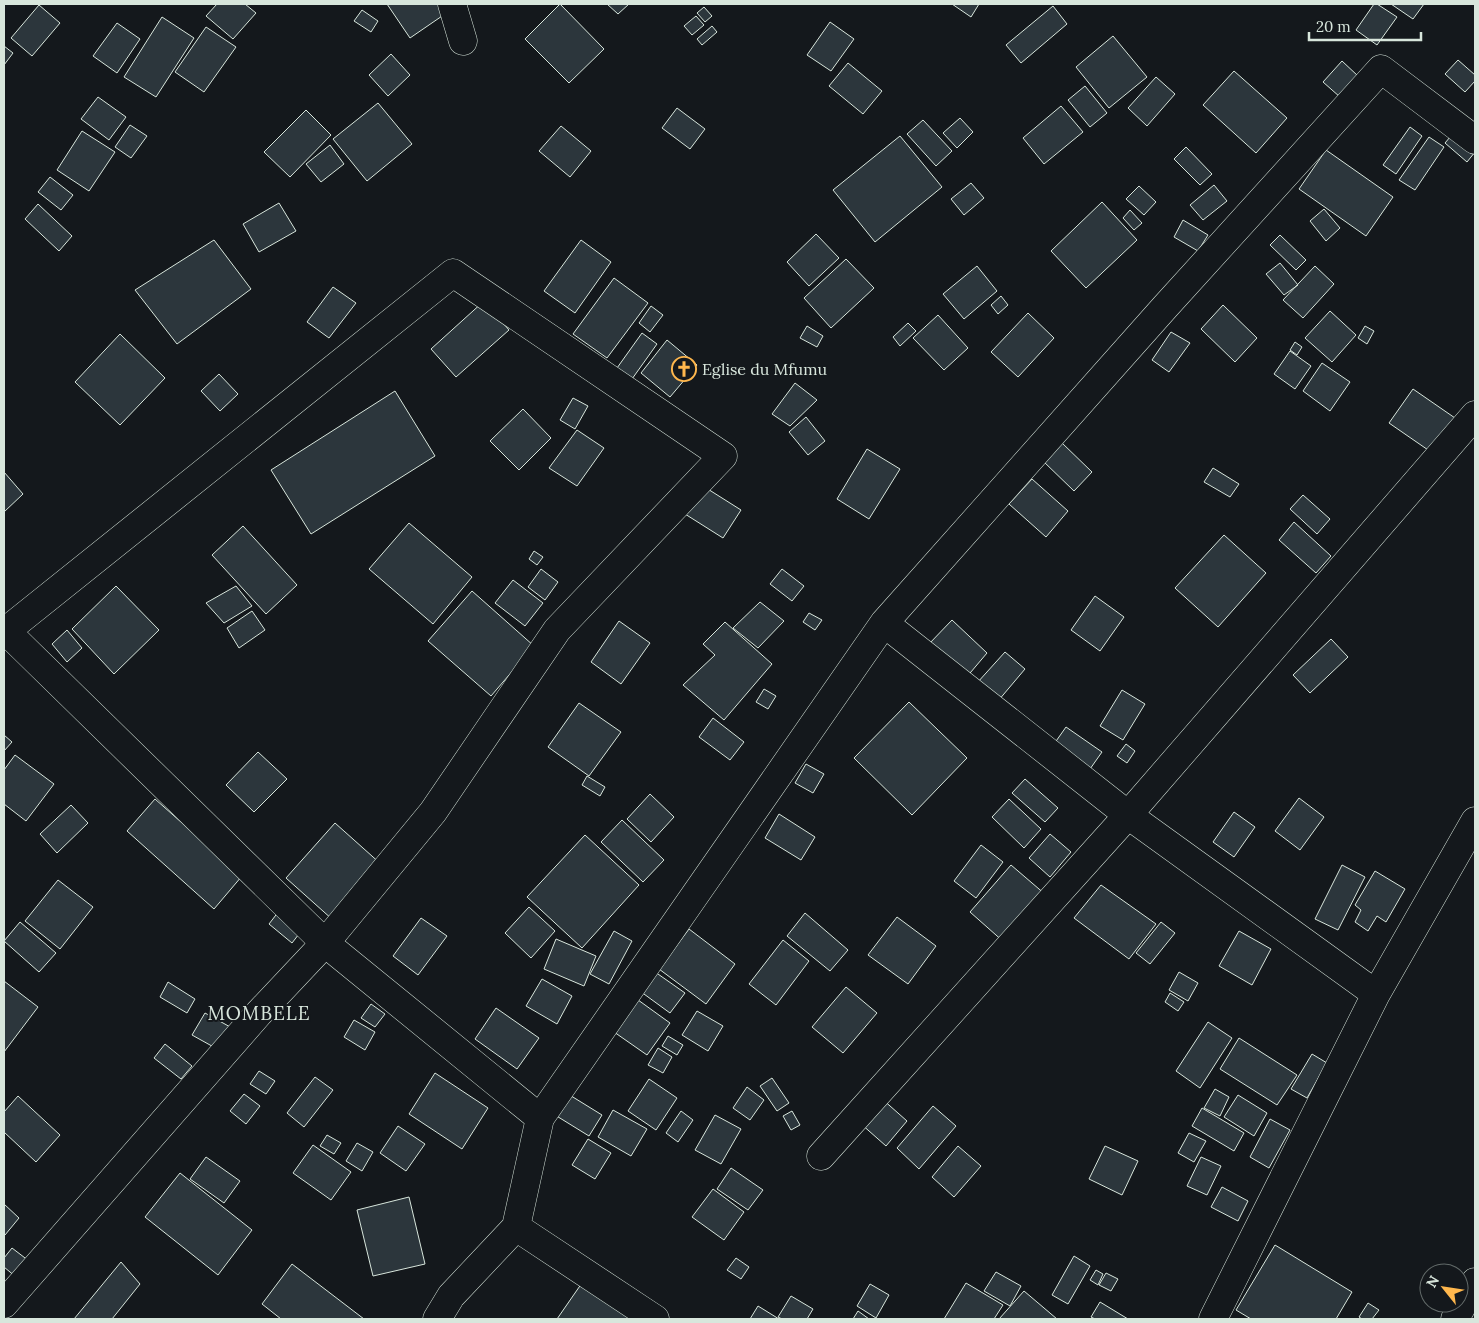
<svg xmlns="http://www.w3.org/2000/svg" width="1479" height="1323" font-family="Lora,serif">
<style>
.building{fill:#2c363c;stroke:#d8e6dc}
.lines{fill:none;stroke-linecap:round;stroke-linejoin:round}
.street-casing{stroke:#d8e6dc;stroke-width:29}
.street{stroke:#14181c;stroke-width:28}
.labels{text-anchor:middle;stroke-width:4;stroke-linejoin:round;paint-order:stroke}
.poi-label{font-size:16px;fill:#d8e6dc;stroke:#14181c;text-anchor:start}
.quarter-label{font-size:19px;letter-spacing:1px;fill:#d8e6dc;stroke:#14181c}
</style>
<rect width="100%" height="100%" fill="#14181c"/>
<path class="building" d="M217,4H245L256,13L233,39L206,16Z
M387,4H438L445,14L410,38Z
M560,4L604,49L569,83L525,39Z
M607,4H629L618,14Z
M952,4H979L971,17Z
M1374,4H1377L1397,17L1377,45L1356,30Z
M1391,4H1424L1413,19Z
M39,5L60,23L32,56L11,38Z
M1053,6L1067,24L1021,63L1006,45Z
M704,7L712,16L705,22L697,13Z
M362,10L378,21L371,32L354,21Z
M696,16L704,25L692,35L684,26Z
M162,17L194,38L156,97L124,77Z
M830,22L854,39L831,71L807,55Z
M117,23L140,39L117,73L93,56Z
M712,26L717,32L702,45L697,39Z
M206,27L236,47L204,92L175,72Z
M1113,36L1147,77L1109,108L1076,67Z
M4,46L13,53L4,65Z
M391,54L410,75L388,96L369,75Z
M1458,60L1475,75V81L1465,92L1445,74Z
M1342,61L1358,76L1340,97L1323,82Z
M848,63L882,91L863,114L829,86Z
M1234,71L1287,118L1256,153L1203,105Z
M1156,77L1175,94L1147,126L1128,108Z
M1085,86L1107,113L1090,127L1068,100Z
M98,97L126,117L109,140L81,119Z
M378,103L412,144L367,181L333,139Z
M1061,106L1083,132L1044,164L1023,138Z
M677,108L705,129L690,149L662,128Z
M306,110L331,135L290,177L264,152Z
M960,118L973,132L957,148L943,133Z
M923,120L952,151L936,166L907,134Z
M130,125L147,136L131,158L115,147Z
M561,126L591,151L570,177L539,151Z
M1410,127L1422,136L1396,174L1383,165Z
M1456,130L1475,152L1467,162L1445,143Z
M82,131L115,152L89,191L57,170Z
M900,136L942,187L875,242L833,190Z
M1429,137L1444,147L1415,190L1399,180Z
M330,145L344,164L321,182L306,164Z
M1186,147L1212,174L1200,185L1174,159Z
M1326,150L1393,197L1366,236L1299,189Z
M50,177L73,195L61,210L38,192Z
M971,183L984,198L964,215L951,199Z
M1214,185L1227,201L1203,220L1190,205Z
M1139,186L1156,202L1144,215L1126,199Z
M1102,202L1137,240L1086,288L1051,251Z
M279,203L296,231L259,252L243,224Z
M38,204L72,236L59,251L25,219Z
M1324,209L1340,228L1326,241L1310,221Z
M1130,210L1142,223L1134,230L1123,218Z
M1183,220L1208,235L1198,251L1174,237Z
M816,234L839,258L809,286L787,262Z
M1280,235L1306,260L1296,270L1270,245Z
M214,240L251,289L177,344L135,290Z
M581,240L611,262L575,313L544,291Z
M846,259L874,288L831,328L804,298Z
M1280,263L1298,285L1284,295L1266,274Z
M977,266L997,291L964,319L943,294Z
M1315,266L1334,284L1303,318L1283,300Z
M614,278L648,303L607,358L573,334Z
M333,287L356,303L329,338L307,322Z
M1001,296L1008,305L998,314L991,305Z
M484,301L509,330L456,377L431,349Z
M1223,305L1257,338L1235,362L1201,329Z
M651,306L663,315L650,332L639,323Z
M1330,311L1356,335L1332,362L1305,338Z
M1028,313L1054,338L1018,377L991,352Z
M938,315L968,348L944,370L913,338Z
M908,323L916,331L900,346L893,337Z
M807,326L823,336L817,347L800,338Z
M1365,326L1374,331L1367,344L1358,338Z
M1171,332L1190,343L1169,372L1152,360Z
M642,333L657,344L627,386L612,375Z
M120,334L165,378L120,425L75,382Z
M667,340L697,365L670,397L641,373Z
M1295,342L1302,347L1297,355L1290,350Z
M1290,351L1311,366L1295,389L1274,374Z
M1322,363L1350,382L1330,411L1303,391Z
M219,374L238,394L220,411L201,391Z
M795,383L817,400L790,426L772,414Z
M1413,389L1455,418L1431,452L1389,423Z
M395,391L435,456L311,534L271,470Z
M573,398L588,406L575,429L560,420Z
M523,409L551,438L519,470L490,441Z
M806,417L825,441L808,455L789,432Z
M577,430L604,448L577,486L549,468Z
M1061,442L1092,472L1074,491L1043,461Z
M867,449L900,469L869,519L837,499Z
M1213,468L1239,484L1230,497L1204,482Z
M4,472L23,494L4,512Z
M1032,479L1068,511L1046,537L1009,504Z
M703,486L741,510L723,538L685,514Z
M1303,495L1330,519L1317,534L1290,509Z
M1294,522L1331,556L1316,573L1279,540Z
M409,523L472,577L433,624L369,569Z
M243,526L297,585L266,614L212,555Z
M1224,535L1266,573L1218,627L1175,588Z
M534,551L543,557L537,565L529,559Z
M541,569L558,582L545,600L528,587Z
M782,569L804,586L792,601L770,584Z
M513,580L543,603L525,626L495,603Z
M116,586L159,630L114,674L72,629Z
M236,586L252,606L224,623L206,603Z
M472,591L534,646L491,696L428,641Z
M1095,596L1124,617L1100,651L1071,630Z
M760,602L784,621L758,648L733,628Z
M252,611L265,630L239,648L227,628Z
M809,613L822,620L815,630L803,622Z
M952,620L987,653L965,679L928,645Z
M619,621L650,643L621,684L591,662Z
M725,622L772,664L724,720L683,685L715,655L703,644Z
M67,630L82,648L67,662L52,644Z
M1331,639L1348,657L1310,693L1293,675Z
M1005,652L1025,669L998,701L977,683Z
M764,689L776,696L768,709L756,702Z
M1122,690L1145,704L1123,740L1100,726Z
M909,702L967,758L912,815L854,758Z
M579,703L621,732L589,776L548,747Z
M713,718L744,742L730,760L699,737Z
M1066,727L1102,752L1090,769L1054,744Z
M4,735L12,742L4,751Z
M1126,744L1135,751L1127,763L1117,756Z
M258,752L287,779L254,812L226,785Z
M15,755L54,784L26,821L4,804V770Z
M806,764L824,774L813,793L795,783Z
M587,776L605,787L600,796L582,785Z
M1025,779L1058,808L1045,822L1012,793Z
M650,794L674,817L651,842L627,819Z
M1299,798L1324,817L1300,850L1275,831Z
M155,799L242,876L214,909L127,831Z
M1009,799L1041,829L1024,848L992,817Z
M71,805L88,823L57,853L40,834Z
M1234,812L1255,827L1234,857L1213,842Z
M779,814L815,837L801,860L765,838Z
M622,820L664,860L643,882L601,842Z
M335,823L382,865L333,920L286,878Z
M1050,834L1071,852L1050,877L1029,858Z
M585,835L639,885L582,948L527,897Z
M981,845L1003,862L976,898L954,881Z
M1011,865L1046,895L1005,943L970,912Z
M1342,865L1365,877L1338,930L1315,919Z
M1375,871L1405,889L1386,922L1377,916L1368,931L1355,922L1361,910L1355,905Z
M58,880L93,907L60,949L25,921Z
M1101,885L1156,924L1129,959L1074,918Z
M529,907L555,931L531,958L505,933Z
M279,911L302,930L292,943L269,924Z
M805,913L848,950L830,971L787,936Z
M897,917L936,946L908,984L868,955Z
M421,918L447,936L418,975L393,956Z
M20,922L56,953L39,972L4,941Z
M1161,922L1175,933L1150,964L1136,953Z
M689,929L735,964L706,1004L659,969Z
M614,931L632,941L609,984L590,974Z
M1239,931L1271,949L1252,985L1219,966Z
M556,939L596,956L584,986L544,969Z
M783,940L809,961L776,1005L749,984Z
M648,967L685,993L670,1013L633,986Z
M1179,972L1198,983L1188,1001L1169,990Z
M542,979L572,996L557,1024L526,1006Z
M4,981L38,1007L4,1052Z
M168,982L195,999L187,1013L160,997Z
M846,987L877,1013L843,1053L812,1027Z
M627,992L670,1023L647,1055L604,1025Z
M1170,993L1184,1002L1178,1011L1165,1002Z
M371,1004L385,1014L375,1027L361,1018Z
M496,1008L539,1038L517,1069L475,1039Z
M697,1011L723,1026L708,1051L682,1035Z
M205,1013L232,1028L219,1050L192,1035Z
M354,1020L375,1032L365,1050L344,1037Z
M1208,1022L1232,1038L1200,1088L1176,1071Z
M668,1036L683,1045L677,1055L662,1046Z
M1239,1038L1297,1075L1277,1105L1220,1069Z
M165,1044L192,1066L181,1079L154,1058Z
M658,1048L672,1057L663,1073L648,1065Z
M1312,1054L1327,1063L1307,1098L1291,1089Z
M259,1071L275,1081L266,1094L250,1084Z
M435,1073L488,1108L462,1149L409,1114Z
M315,1077L333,1090L304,1127L287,1113Z
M772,1078L789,1103L777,1111L760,1086Z
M649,1079L677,1098L656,1130L628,1111Z
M747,1087L764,1100L750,1120L733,1108Z
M1215,1089L1229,1097L1220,1116L1204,1108Z
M244,1094L260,1106L246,1124L230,1111Z
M568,1094L602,1115L589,1136L555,1115Z
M1238,1095L1267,1113L1254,1136L1224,1117Z
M18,1096L60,1135L36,1162L4,1132V1112Z
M881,1098L907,1121L886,1146L860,1123Z
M933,1106L956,1126L919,1169L897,1148Z
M1202,1108L1244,1133L1234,1151L1192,1126Z
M613,1110L647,1129L631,1156L598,1137Z
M681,1111L693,1120L678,1142L666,1133Z
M792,1111L800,1125L791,1130L783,1116Z
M715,1115L741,1129L721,1164L695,1150Z
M1270,1119L1290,1130L1269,1168L1250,1157Z
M398,1126L425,1144L406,1171L380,1153Z
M1189,1133L1206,1141L1194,1162L1178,1153Z
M327,1135L341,1143L334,1154L320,1146Z
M588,1139L611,1153L595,1179L572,1165Z
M357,1143L373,1152L362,1171L346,1161Z
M313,1145L351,1172L331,1200L293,1173Z
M958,1146L981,1166L954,1197L932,1177Z
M1105,1146L1138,1161L1122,1195L1089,1179Z
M206,1157L240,1181L224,1203L190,1179Z
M1201,1157L1221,1166L1207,1195L1187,1186Z
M731,1168L763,1190L748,1210L717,1189Z
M180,1173L252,1230L218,1275L145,1217Z
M1222,1187L1248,1201L1238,1221L1211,1207Z
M713,1189L744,1212L724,1240L692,1217Z
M409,1197L425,1264L373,1276L357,1210Z
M4,1204L19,1218L5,1235L4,1234Z
M1275,1245L1352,1292L1336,1319H1251L1236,1310Z
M12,1248L29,1261L16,1277L4,1267V1258Z
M1074,1256L1090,1266L1068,1304L1052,1295Z
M736,1258L749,1267L741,1279L727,1270Z
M121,1262L140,1284L112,1319H74Z
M292,1264L364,1319H281L262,1304Z
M1096,1270L1103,1274L1098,1285L1090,1280Z
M996,1272L1021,1286L1010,1306L984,1291Z
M1106,1273L1118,1279L1111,1291L1099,1285Z
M584,1280L644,1319H557Z
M966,1283L1003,1305L994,1319H944Z
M870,1284L889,1295L876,1318L857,1306Z
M1024,1291L1057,1319H999Z
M791,1296L813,1309L807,1319H782L778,1317Z
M1100,1302L1128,1319H1095L1091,1317Z
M1368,1303L1379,1310L1372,1319H1362L1359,1317Z
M758,1306L779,1319H750Z
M858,1311L869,1319H853Z"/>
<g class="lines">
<defs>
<path id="street" d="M452,4L463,41
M884,623L1128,815L1376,994
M4,629L325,943L540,1118
M821,1156L1128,815L1475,415
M516,1227L655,1319
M4,1304L259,1013L325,943L433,812L557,630L723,456L453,273L6,631
M437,1319L451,1296L516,1227L540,1118L884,623L1165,307L1381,69L1475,140
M1213,1319L1376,994L1475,821
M1455,1319L1475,1282"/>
</defs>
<use href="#street" class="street-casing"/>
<use href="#street" class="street"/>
</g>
<defs>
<symbol id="church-ring" viewBox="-11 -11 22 22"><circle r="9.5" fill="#14181c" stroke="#ffb74d" stroke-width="1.5"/><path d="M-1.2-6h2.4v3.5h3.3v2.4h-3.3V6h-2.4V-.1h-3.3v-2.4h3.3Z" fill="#ffb74d"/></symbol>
</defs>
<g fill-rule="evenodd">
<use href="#church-ring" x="670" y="355" width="28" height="28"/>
</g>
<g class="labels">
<g class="poi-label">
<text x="702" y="375">Eglise du Mfumu</text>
</g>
<g class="quarter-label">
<text x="259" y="1020">MOMBELE</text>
</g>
</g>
<rect width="1479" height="1323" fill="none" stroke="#d8e6dc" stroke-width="10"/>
<g transform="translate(1444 1288) rotate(300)"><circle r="24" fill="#14181c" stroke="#626a69"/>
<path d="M0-4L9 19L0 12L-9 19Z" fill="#ffb74d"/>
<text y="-8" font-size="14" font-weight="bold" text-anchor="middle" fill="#d8e6dc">N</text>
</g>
<path d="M1309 32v8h112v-8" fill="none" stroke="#d8e6dc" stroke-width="2.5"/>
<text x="1316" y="32" font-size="15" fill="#d8e6dc" stroke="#14181c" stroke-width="4" paint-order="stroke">20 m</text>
</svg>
